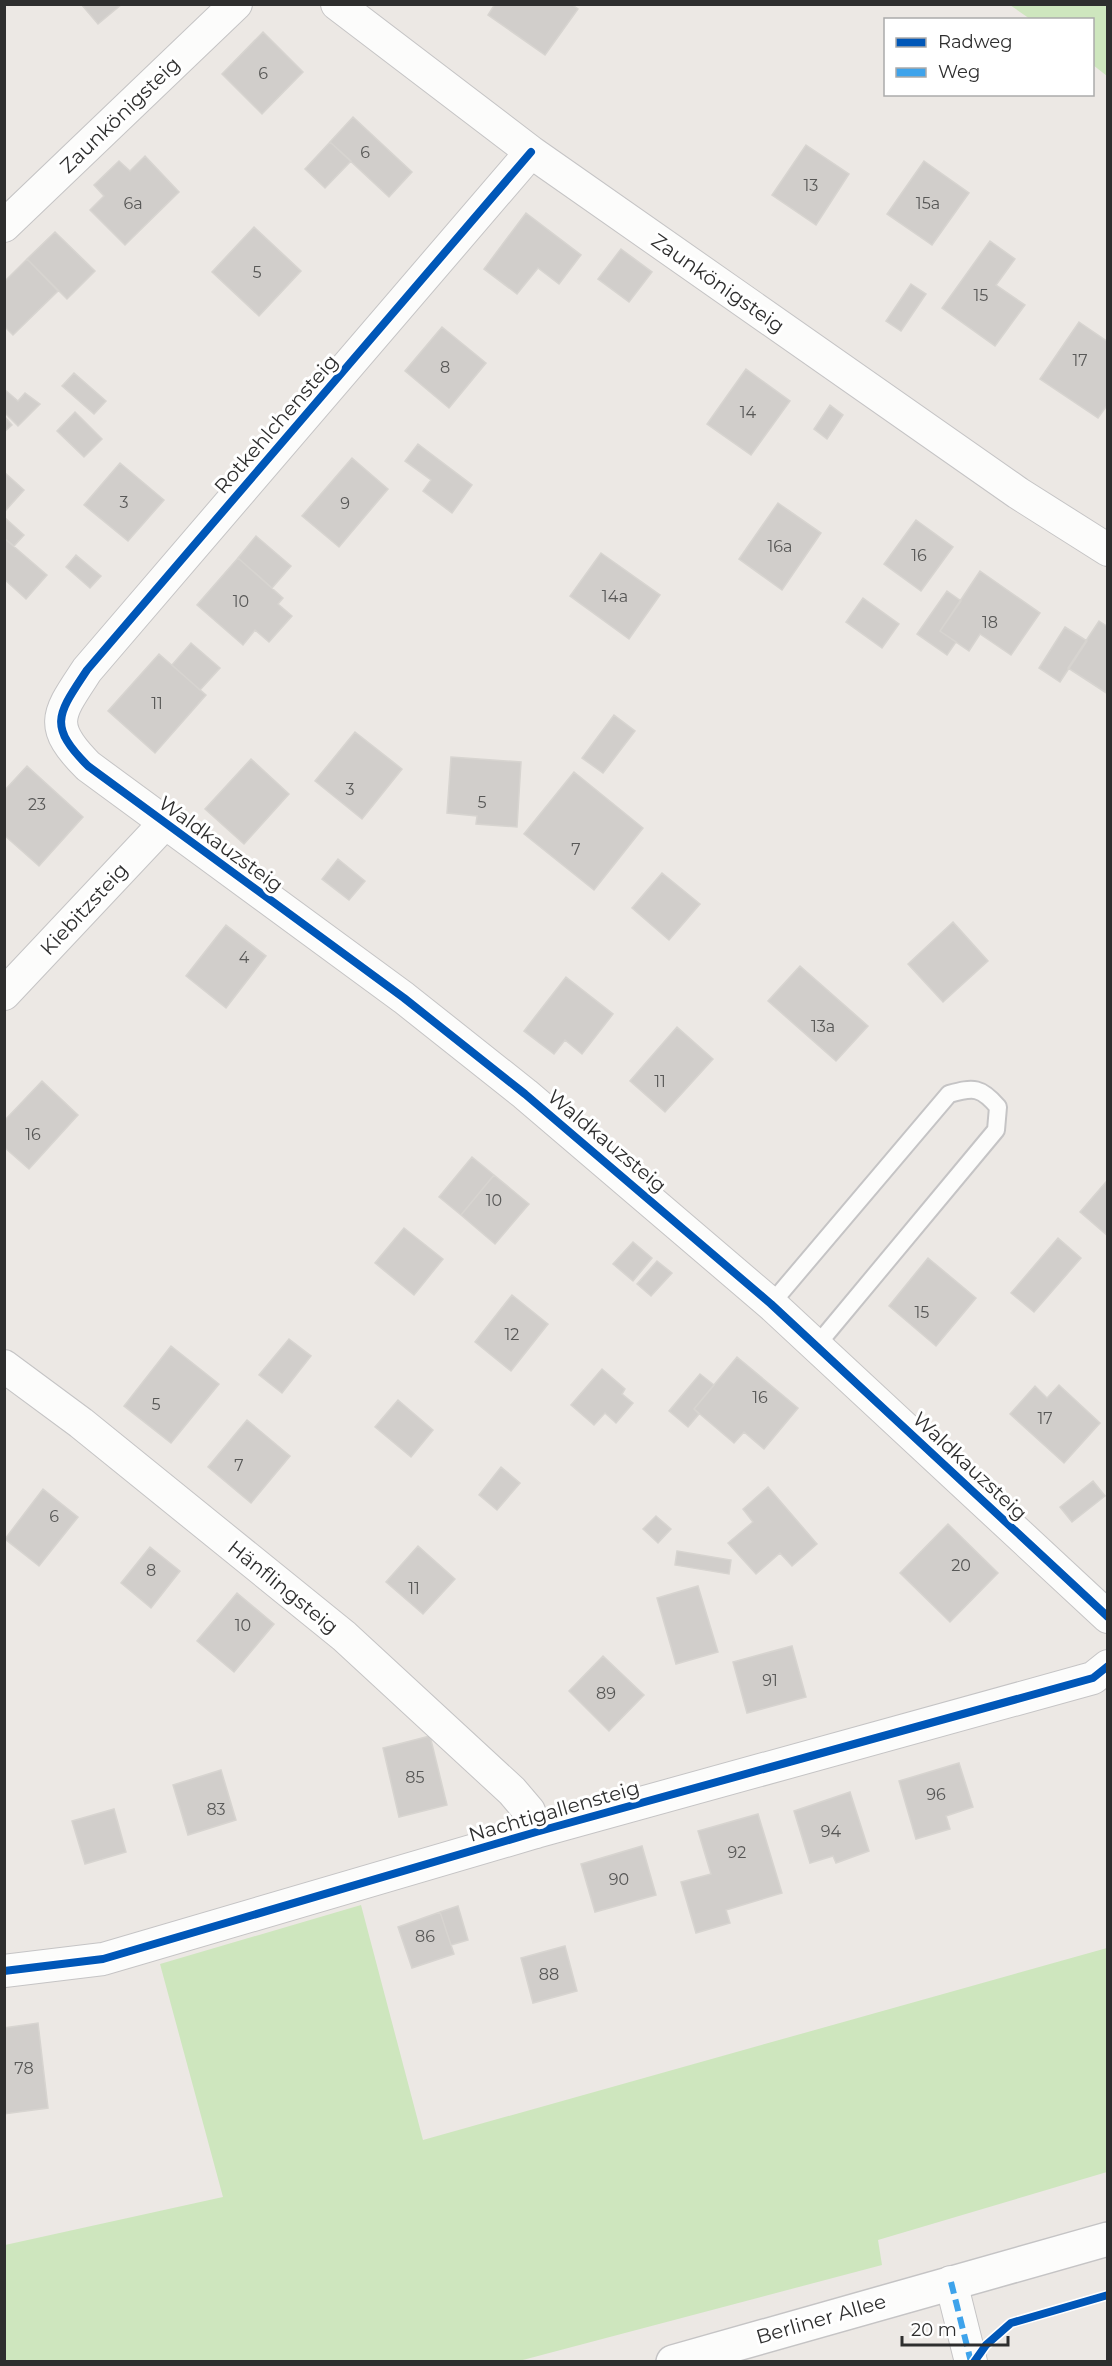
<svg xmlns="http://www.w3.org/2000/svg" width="1112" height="2366" font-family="Montserrat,sans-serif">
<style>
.green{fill:#cee6be}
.building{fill:#d1cecb;stroke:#d7d4d0;stroke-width:1.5}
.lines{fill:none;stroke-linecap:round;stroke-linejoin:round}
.service-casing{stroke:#c5c4c5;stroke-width:20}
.minor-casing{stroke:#c5c4c5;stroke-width:34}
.secondary-casing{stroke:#c5c4c5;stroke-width:36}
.service{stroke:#fcfcfb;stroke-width:16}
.minor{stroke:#fcfcfb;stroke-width:32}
.secondary{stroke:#fcfcfb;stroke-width:33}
.quiet{stroke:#3ea3eb;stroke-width:6;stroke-dasharray:12 6;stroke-linecap:butt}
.cycleway-casing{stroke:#fff;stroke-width:11}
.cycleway{stroke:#0057b8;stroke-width:8}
.labels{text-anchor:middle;stroke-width:6;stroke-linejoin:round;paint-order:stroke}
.number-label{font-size:16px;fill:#585857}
.street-label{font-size:20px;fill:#2e2e2e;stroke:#fff}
</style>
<rect width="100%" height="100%" fill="#ece8e4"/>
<path class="green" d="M1010,5H1107V76L1093,65L1092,20L1030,19Z
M361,1905L423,2140L1107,1948V2172L878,2240L882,2265L519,2361H5V2245L223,2197L160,1964Z"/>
<path class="building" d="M81,4H122L98,24Z
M495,4H571L578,9L545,55L488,15Z
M263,32L303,72L262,114L222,74Z
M353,117L412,172L389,197L330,142Z
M330,142L351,161L325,188L305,169Z
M806,145L849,174L816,225L772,195Z
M145,156L179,192L125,245L90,210L104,196L94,185L119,161L130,171Z
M924,161L969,193L932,245L887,214Z
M526,213L581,255L559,284L538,268L517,294L484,269Z
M254,227L301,271L259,316L212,272Z
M55,232L95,271L67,299L27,259Z
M990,241L1015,259L996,285L1025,305L995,346L942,308Z
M621,249L652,272L629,302L598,279Z
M27,259L58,291L13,335L4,326V282Z
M911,284L926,294L901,331L886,321Z
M1079,322L1108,342V404L1098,418L1040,379Z
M442,327L486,363L449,408L405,371Z
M746,369L790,401L751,455L707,424Z
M74,373L106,401L94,414L62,386Z
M4,389L18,401L25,393L40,404L18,426L4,412Z
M830,405L843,415L827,439L814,429Z
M75,412L102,439L84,457L57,431Z
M4,416L12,425L4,432Z
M418,444L472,485L452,513L423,491L431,480L405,461Z
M352,458L388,489L339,547L302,516Z
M120,463L164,500L128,541L84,505Z
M4,472L24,490L6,510L4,509Z
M778,503L821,533L782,590L739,559Z
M4,517L24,535L14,546L4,538Z
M916,520L953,547L921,591L884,564Z
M256,536L291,566L272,588L238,558Z
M4,538L47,575L26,599L4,579Z
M601,553L660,595L629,639L570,596Z
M76,555L101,576L90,588L66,567Z
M238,558L283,598L278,604L292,616L269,642L255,630L243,645L197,605Z
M980,571L1040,613L1011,655L980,634L969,651L940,631Z
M947,591L961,601L940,631L956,642L947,655L917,634Z
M863,598L899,624L882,648L846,622Z
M1099,621L1108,627V694L1068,668Z
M1065,627L1087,641L1060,682L1039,668Z
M191,643L220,668L200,690L172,665Z
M159,654L206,695L155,753L108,711Z
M614,715L635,731L603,773L582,758Z
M355,732L402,769L362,819L315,781Z
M451,757L521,762L517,827L476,824L477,816L447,813Z
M251,759L289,794L244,844L205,809Z
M27,766L83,817L39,866L4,835V791Z
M574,772L643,828L594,890L524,834Z
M338,859L365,881L349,900L322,879Z
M662,873L700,904L669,940L632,908Z
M953,922L988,961L943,1002L908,964Z
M226,925L266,956L226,1008L186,976Z
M800,966L868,1026L836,1061L768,1001Z
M566,977L613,1014L582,1054L565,1040L554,1054L524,1031Z
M677,1027L713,1059L665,1112L630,1081Z
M42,1081L78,1115L29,1169L4,1147V1121Z
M472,1157L494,1175L461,1215L439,1197Z
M494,1175L529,1204L495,1244L461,1215Z
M1106,1182L1108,1183V1236L1080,1212Z
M404,1228L443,1259L414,1295L375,1263Z
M1058,1238L1081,1258L1034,1312L1011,1293Z
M633,1242L652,1258L633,1281L613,1264Z
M928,1258L976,1298L936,1346L889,1306Z
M657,1261L672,1273L651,1296L637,1284Z
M512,1295L548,1324L511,1371L475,1342Z
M289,1339L311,1356L282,1393L259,1375Z
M171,1346L219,1384L171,1443L124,1406Z
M737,1357L798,1408L764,1449L744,1432L734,1443L694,1409Z
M602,1369L625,1389L622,1394L633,1403L616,1423L605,1413L594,1425L571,1405Z
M700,1374L714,1385L694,1409L699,1414L688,1427L669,1411Z
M1059,1385L1100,1423L1064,1463L1010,1414L1035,1386L1047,1398Z
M398,1400L433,1430L411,1457L375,1427Z
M247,1420L290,1456L251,1503L208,1467Z
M501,1467L520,1483L497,1510L479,1495Z
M1093,1481L1105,1496L1072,1522L1060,1507Z
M768,1487L817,1544L792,1566L780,1553L756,1574L728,1543L753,1522L743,1509Z
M43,1489L78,1517L39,1566L5,1539Z
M656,1516L671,1529L658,1543L643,1529Z
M948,1524L998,1573L950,1622L900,1573Z
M418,1546L455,1579L423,1614L386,1582Z
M150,1547L180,1571L151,1608L121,1583Z
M677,1551L731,1560L729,1574L675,1565Z
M698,1586L718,1652L676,1664L657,1598Z
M237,1593L274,1624L234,1672L197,1641Z
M792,1646L806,1697L747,1713L733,1662Z
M603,1656L644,1695L609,1731L569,1691Z
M430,1736L447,1805L399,1817L383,1748Z
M959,1763L973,1807L946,1816L950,1829L916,1839L899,1781Z
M221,1770L236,1820L188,1835L173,1785Z
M850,1792L869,1851L836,1863L833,1856L810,1863L794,1811Z
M114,1809L126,1852L85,1864L72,1821Z
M758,1814L782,1893L726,1910L730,1923L696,1933L681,1882L711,1874L698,1831Z
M642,1846L656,1895L595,1912L581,1864Z
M458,1906L468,1940L451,1945L440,1912Z
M440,1912L454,1954L412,1968L398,1927Z
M565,1946L577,1991L533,2003L521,1958Z
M38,2023L48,2108L4,2114V2028Z"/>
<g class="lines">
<defs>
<path id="service" d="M771,1304L949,1094C974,1087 981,1087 998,1107L996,1130L817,1345"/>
<path id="minor" d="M337,4L531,152L1018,493L1108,550
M531,152L87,670C58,714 47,725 88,766L404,998L525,1094L771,1304L1108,1617
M4,226L236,4
M4,994L164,824
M4,1366L81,1423L344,1636L512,1791L529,1811L536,1832
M4,1971L103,1959L536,1832L1093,1678L1108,1666
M951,2282L971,2362"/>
<path id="secondary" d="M673,2362L1108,2239"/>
</defs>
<use href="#service" class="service-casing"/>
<use href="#minor" class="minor-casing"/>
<use href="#secondary" class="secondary-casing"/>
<use href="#service" class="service"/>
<use href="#minor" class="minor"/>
<use href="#secondary" class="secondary"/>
<path class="quiet" d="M951,2282L971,2362"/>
<defs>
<path id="cycleway" d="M531,152L87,670C58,714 47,725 88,766L404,998L525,1094L771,1304L1108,1617
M4,1971L103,1959L536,1832L1093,1678L1108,1666
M974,2362L986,2345L1011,2323L1108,2295"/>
</defs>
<use href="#cycleway" class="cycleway-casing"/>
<use href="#cycleway" class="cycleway"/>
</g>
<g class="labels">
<g class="number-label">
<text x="263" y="79">6</text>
<text x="365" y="158">6</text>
<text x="811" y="191">13</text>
<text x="133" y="209">6a</text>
<text x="928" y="209">15a</text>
<text x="257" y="278">5</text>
<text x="981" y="301">15</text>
<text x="1080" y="366">17</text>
<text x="445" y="373">8</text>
<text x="748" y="418">14</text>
<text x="124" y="508">3</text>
<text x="345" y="509">9</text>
<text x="780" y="552">16a</text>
<text x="919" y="561">16</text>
<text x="615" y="602">14a</text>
<text x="241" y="607">10</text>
<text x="990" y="628">18</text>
<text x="157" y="709">11</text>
<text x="350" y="795">3</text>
<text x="482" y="808">5</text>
<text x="37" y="810">23</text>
<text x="576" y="855">7</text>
<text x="244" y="963">4</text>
<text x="823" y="1032">13a</text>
<text x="660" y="1087">11</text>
<text x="33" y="1140">16</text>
<text x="494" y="1206">10</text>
<text x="922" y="1318">15</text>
<text x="512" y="1340">12</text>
<text x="760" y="1403">16</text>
<text x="156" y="1410">5</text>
<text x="1045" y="1424">17</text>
<text x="239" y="1471">7</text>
<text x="54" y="1522">6</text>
<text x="961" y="1571">20</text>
<text x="151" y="1576">8</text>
<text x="414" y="1594">11</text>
<text x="243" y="1631">10</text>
<text x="770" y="1686">91</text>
<text x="606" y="1699">89</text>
<text x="415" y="1783">85</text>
<text x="936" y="1800">96</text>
<text x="216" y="1815">83</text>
<text x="831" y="1837">94</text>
<text x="737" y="1858">92</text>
<text x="619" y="1885">90</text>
<text x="425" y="1942">86</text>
<text x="549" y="1980">88</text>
<text x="24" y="2074">78</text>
</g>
<g class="street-label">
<text transform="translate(120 115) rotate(-44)" y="7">Zaunkönigsteig</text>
<text transform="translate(718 283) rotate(35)" y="7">Zaunkönigsteig</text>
<text transform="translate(276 424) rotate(-49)" y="7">Rotkehlchensteig</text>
<text transform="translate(221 844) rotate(36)" y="7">Waldkauzsteig</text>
<text transform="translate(84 909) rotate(-47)" y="7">Kiebitzsteig</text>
<text transform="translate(607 1141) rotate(40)" y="7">Waldkauzsteig</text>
<text transform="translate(970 1466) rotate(43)" y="7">Waldkauzsteig</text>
<text transform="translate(283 1587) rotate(39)" y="7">Hänflingsteig</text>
<text transform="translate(554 1811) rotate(-16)" y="7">Nachtigallensteig</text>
<text transform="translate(821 2319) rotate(-16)" y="7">Berliner Allee</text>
</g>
</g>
<rect width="1112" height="2366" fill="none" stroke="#2e2e2e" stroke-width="12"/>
<rect x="884" y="18" width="210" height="78" fill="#ffffff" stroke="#ababab" stroke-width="1.5"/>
<rect x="896" y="38" width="30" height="9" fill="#0057b8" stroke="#ababab" stroke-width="1.5"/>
<text x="938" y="48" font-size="18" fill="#2e2e2e">Radweg</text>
<rect x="896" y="68" width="30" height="9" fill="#3ea3eb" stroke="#ababab" stroke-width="1.5"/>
<text x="938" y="78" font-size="18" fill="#2e2e2e">Weg</text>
<path d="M902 2336v9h106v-9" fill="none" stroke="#2e2e2e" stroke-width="3"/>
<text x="911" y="2336" font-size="18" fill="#2e2e2e" stroke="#ffffff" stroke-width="4.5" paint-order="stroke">20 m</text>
</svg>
